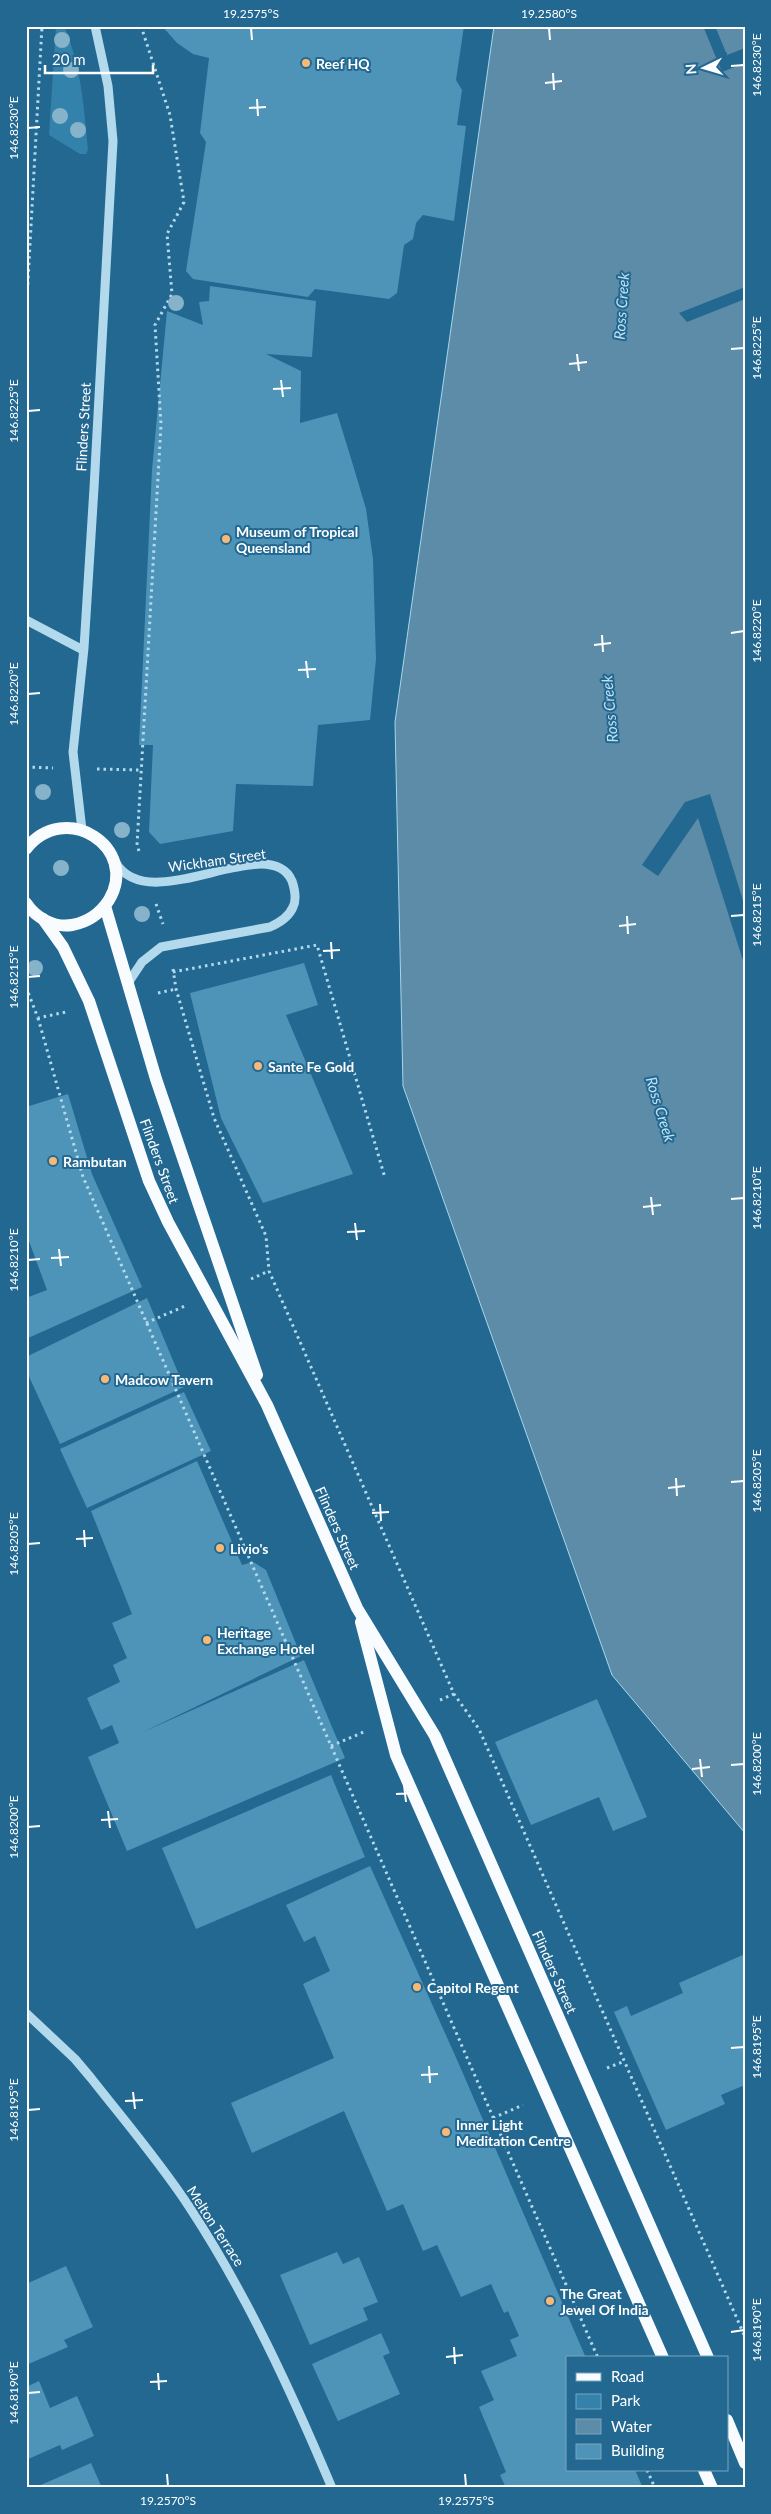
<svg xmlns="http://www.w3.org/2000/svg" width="771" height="2514" font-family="Lato,sans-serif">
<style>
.green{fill:#3282ac}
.water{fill:#5c8ca7;stroke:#a7d6ee}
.pier{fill:#226891}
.building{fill:#4e94b9}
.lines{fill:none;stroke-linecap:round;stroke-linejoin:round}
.path{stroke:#b3d9ed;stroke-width:3;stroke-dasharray:2.5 4;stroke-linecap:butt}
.minor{stroke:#b3d9ed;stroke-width:9}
.major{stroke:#f9fcff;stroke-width:12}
.tree{fill:#86b2ca}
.ticks{fill:none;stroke:#fff;stroke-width:2}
.poi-dot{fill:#f9b975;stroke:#226891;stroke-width:2}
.labels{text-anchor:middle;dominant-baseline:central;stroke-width:4;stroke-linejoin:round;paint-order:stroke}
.poi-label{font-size:14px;font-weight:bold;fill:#fff;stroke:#226891;text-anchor:start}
.street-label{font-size:14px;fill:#fff;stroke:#226891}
.water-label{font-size:15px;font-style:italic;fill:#c2e3f5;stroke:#226891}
.neatline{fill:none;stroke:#fff;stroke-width:2}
.ticks-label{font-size:12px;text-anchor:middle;fill:#fff}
</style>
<rect width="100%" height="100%" fill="#226891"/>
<path class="green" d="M56,26h8c17,39 20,81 24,124l-2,4h-6l-31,-19z"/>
<polygon class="water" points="494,26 745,26 745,1833 612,1675 403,1086 395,722"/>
<g class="pier">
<polygon points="703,26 715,26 727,55 745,48 745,63 722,72"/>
<polygon points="745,287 745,299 687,322 679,313"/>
<polygon points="710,794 745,907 745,967 698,818 658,876 642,865 685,802"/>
</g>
<g class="building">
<polygon points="162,26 464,26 456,80 462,90 457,125 466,126 454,221 423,215 416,223 413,239 404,245 397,293 389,299 315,289 308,297 193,279 186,271 206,142 200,133 209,58 193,54 177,43"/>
<polygon points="210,286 316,301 312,357 266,354 301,371 300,423 337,413 353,465 366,509 373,559 376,659 370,720 318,725 313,786 236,784 233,831 160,844 149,832 153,745 139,745 152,470 167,311 203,325 199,302 209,301"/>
<polygon points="304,963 318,1005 286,1015 353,1174 263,1203 221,1118 190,993"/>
<polygon points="68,1094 92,1174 142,1287 26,1339 26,1298 47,1290 26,1233 26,1107"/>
<polygon points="147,1298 184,1387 60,1444 26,1370 26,1357"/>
<polygon points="184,1392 211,1451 87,1508 60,1449"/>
<polygon points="197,1461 242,1565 253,1562 266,1570 301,1656 141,1733 304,1660 345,1758 127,1851 88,1757 119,1743 112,1725 101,1730 87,1698 120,1682 113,1665 127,1658 112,1623 132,1614 91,1511"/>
<polygon points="597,1699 647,1817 613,1831 599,1797 531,1825 495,1742"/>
<polygon points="331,1775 365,1857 196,1929 162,1848"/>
<polygon points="370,1866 458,2062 586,2358 567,2358 567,2470 635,2470 643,2488 506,2488 500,2475 506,2472 479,2407 494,2400 481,2371 517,2356 510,2340 519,2336 508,2311 504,2313 491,2284 461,2297 437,2245 423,2251 403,2204 387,2211 344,2111 252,2153 231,2103 334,2058 303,1984 330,1971 315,1936 304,1942 286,1905"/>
<polygon points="745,1954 745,2085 721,2095 725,2104 666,2130 614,2012 627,2006 631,2016 683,1993 679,1983"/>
<polygon points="337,2252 343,2264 359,2257 378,2302 363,2308 368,2320 310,2345 280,2275"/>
<polygon points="66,2266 93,2327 64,2340 68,2347 26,2365 26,2284"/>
<polygon points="381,2333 390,2353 383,2356 400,2394 338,2421 312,2364"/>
<polygon points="39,2381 50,2408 77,2396 94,2436 62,2450 60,2445 26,2460 26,2387"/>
<polygon points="91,2463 102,2488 34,2488"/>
</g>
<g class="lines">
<g class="path">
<polyline points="26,317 42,26"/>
<polyline points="26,767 53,768"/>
<polyline points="97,769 141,770"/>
<polyline points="139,851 137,845 161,425 155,325 172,294 167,234 184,202 170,115 141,26"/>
<polyline points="156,904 163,924"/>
<polyline points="173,969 176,989 214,1118 266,1236 269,1271 454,1694 479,1729 745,2337"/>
<polyline points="173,972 317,945 385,1178"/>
<polyline points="26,987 38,1018 66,1012"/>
<polyline points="158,993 176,989"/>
<polyline points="38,1018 83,1177 598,2358"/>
<polyline points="251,1279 269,1271"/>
<polyline points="146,1323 185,1306"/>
<polyline points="440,1700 454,1694"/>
<polyline points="331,1746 366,1731"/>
<polyline points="607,2068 625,2061"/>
<polyline points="493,2118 523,2105"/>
<polyline points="647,2470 655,2488"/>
</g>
<g class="minor">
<polyline points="26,620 83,650"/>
<polyline points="82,830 73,752 84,648 94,488 113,141 108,86 95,26"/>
<path d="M116,863c34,56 153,-34 176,18 3,9 5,18 1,26 -4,10 -14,16 -23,20l-109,20 -19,15 -14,21"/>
<path d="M26,2013l49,46 16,19c33,42 69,84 99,130 57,87 101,183 142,280"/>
</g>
<g class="major">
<path d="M26,849c39,-50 114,-1 83,51 -9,14 -21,22 -37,25 -18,3 -36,-7 -46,-22"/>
<polyline points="105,906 156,1079 257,1375"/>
<polyline points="43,919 63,947 89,1001 149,1181 168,1222 267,1405 357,1608 435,1736 708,2358"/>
<polyline points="361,1622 396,1755 663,2358"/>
<polyline points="727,2420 745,2463"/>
<polyline points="704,2470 712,2488"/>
</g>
</g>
<g class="tree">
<circle cx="62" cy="40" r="8"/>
<circle cx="71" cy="70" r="8"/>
<circle cx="60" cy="116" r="8"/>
<circle cx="78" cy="130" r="8"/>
<circle cx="176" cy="303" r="8"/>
<circle cx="43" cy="792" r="8"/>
<circle cx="122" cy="830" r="8"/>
<circle cx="61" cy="868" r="8"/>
<circle cx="142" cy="914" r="8"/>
<circle cx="35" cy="968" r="8"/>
</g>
<path class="ticks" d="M251,28l1,12M549,28l1,12M731,66l13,-1M553,73l1,17M545,83l17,-2M257,99l1,17M249,108l17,-1M28,128l12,-1M731,349l13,-1M577,354l2,17M569,364l18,-2M281,380l2,17M273,389l18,-1M28,411l12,-1M731,633l13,-2M602,635l1,17M594,645l17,-2M306,661l2,17M298,670l18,-1M28,694l12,-1M627,916l1,18M731,916l13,-1M619,926l17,-2M331,942l1,17M323,951l17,-1M28,977l12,-1M651,1197l2,18M731,1199l13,-1M643,1207l18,-2M355,1223l2,17M347,1232l18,-1M59,1249l2,17M51,1258l18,-1M28,1260l12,-1M676,1478l1,18M731,1482l13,-1M668,1488l17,-2M380,1504l1,17M372,1513l17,-1M84,1530l1,17M76,1539l17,-1M28,1544l12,-1M700,1759l2,18M731,1765l13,-1M692,1769l18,-2M404,1785l2,17M396,1794l18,-1M108,1811l2,17M101,1820l17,-1M28,1827l12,-1M731,2048l13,-1M429,2066l1,17M421,2075l17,-1M133,2092l2,17M125,2101l18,-1M28,2110l12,-1M731,2332l13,-2M454,2347l1,17M446,2357l17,-2M158,2373l1,17M150,2382l17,-1M28,2393l12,-1M167,2474l1,12M465,2474l1,12"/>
<g class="poi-dot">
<circle cx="306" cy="63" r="5"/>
<circle cx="226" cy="539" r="5"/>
<circle cx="258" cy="1066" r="5"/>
<circle cx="53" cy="1161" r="5"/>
<circle cx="105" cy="1379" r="5"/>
<circle cx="220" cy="1548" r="5"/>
<circle cx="207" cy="1640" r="5"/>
<circle cx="417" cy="1987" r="5"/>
<circle cx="446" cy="2132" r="5"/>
<circle cx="550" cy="2301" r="5"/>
</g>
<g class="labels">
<g class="poi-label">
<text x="316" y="63">Reef HQ</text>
<text x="236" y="531">Museum of Tropical<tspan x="236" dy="16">Queensland</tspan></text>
<text x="268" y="1066">Sante Fe Gold</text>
<text x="63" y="1161">Rambutan</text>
<text x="115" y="1379">Madcow Tavern</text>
<text x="230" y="1548">Livio's</text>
<text x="217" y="1632">Heritage<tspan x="217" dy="16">Exchange Hotel</tspan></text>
<text x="427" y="1987">Capitol Regent</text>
<text x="456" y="2124">Inner Light<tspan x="456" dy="16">Meditation Centre</tspan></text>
<text x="560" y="2293">The Great<tspan x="560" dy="16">Jewel Of India</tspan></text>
</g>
<g class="street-label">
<text transform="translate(83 427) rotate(-87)">Flinders Street</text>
<text transform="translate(217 860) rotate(-8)">Wickham Street</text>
<text transform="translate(160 1161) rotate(70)">Flinders Street</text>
<text transform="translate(338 1528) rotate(66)">Flinders Street</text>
<text transform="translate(555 1972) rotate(66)">Flinders Street</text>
<text transform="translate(216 2226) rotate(57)">Melton Terrace</text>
</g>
<g class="water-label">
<text transform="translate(621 306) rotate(-86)">Ross Creek</text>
<text transform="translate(609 709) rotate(-95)">Ross Creek</text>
<text transform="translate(661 1109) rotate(73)">Ross Creek</text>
</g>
</g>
<rect width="771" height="2514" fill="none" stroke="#226891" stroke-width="55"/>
<rect x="566" y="2356" width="162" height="115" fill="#226891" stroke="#7aa4bd"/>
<rect x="576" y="2373" width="25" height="8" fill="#f9fcff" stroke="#7aa4bd"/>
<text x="611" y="2382" font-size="15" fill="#ffffff">Road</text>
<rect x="576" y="2394" width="25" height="15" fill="#3282ac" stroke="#7aa4bd"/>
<text x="611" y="2406" font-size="15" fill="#ffffff">Park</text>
<rect x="576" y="2419" width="25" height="15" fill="#5c8ca7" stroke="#7aa4bd"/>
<text x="611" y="2432" font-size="15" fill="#ffffff">Water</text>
<rect x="576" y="2444" width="25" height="15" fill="#4e94b9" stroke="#7aa4bd"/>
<text x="611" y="2456" font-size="15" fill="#ffffff">Building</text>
<g transform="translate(704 68) rotate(265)" stroke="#226891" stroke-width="4" paint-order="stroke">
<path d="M0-4L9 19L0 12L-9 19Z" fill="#ffffff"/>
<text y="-8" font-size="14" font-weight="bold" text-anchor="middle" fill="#ffffff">N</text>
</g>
<path d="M45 65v8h108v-8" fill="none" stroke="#ffffff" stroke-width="2.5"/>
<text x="52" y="65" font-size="15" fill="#ffffff" stroke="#226891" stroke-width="4" paint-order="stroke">20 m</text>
<rect x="28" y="28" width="716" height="2458" class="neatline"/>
<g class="ticks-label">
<text x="251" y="18">19.2575°S</text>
<text x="549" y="18">19.2580°S</text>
<text transform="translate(757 65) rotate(-90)" y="4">146.8230°E</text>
<text transform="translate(14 128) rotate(-90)" y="4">146.8230°E</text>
<text transform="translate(757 348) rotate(-90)" y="4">146.8225°E</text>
<text transform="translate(14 411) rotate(-90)" y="4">146.8225°E</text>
<text transform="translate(757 631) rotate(-90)" y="4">146.8220°E</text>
<text transform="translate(14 694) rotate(-90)" y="4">146.8220°E</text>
<text transform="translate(757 915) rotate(-90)" y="4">146.8215°E</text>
<text transform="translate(14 977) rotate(-90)" y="4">146.8215°E</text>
<text transform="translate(757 1198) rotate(-90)" y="4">146.8210°E</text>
<text transform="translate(14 1260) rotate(-90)" y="4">146.8210°E</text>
<text transform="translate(757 1481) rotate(-90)" y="4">146.8205°E</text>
<text transform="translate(14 1544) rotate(-90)" y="4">146.8205°E</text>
<text transform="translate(757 1764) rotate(-90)" y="4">146.8200°E</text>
<text transform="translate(14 1827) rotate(-90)" y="4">146.8200°E</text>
<text transform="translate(757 2047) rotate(-90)" y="4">146.8195°E</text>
<text transform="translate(14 2110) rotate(-90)" y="4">146.8195°E</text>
<text transform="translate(757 2330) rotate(-90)" y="4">146.8190°E</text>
<text transform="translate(14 2393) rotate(-90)" y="4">146.8190°E</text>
<text x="168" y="2505">19.2570°S</text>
<text x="466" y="2505">19.2575°S</text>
</g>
</svg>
